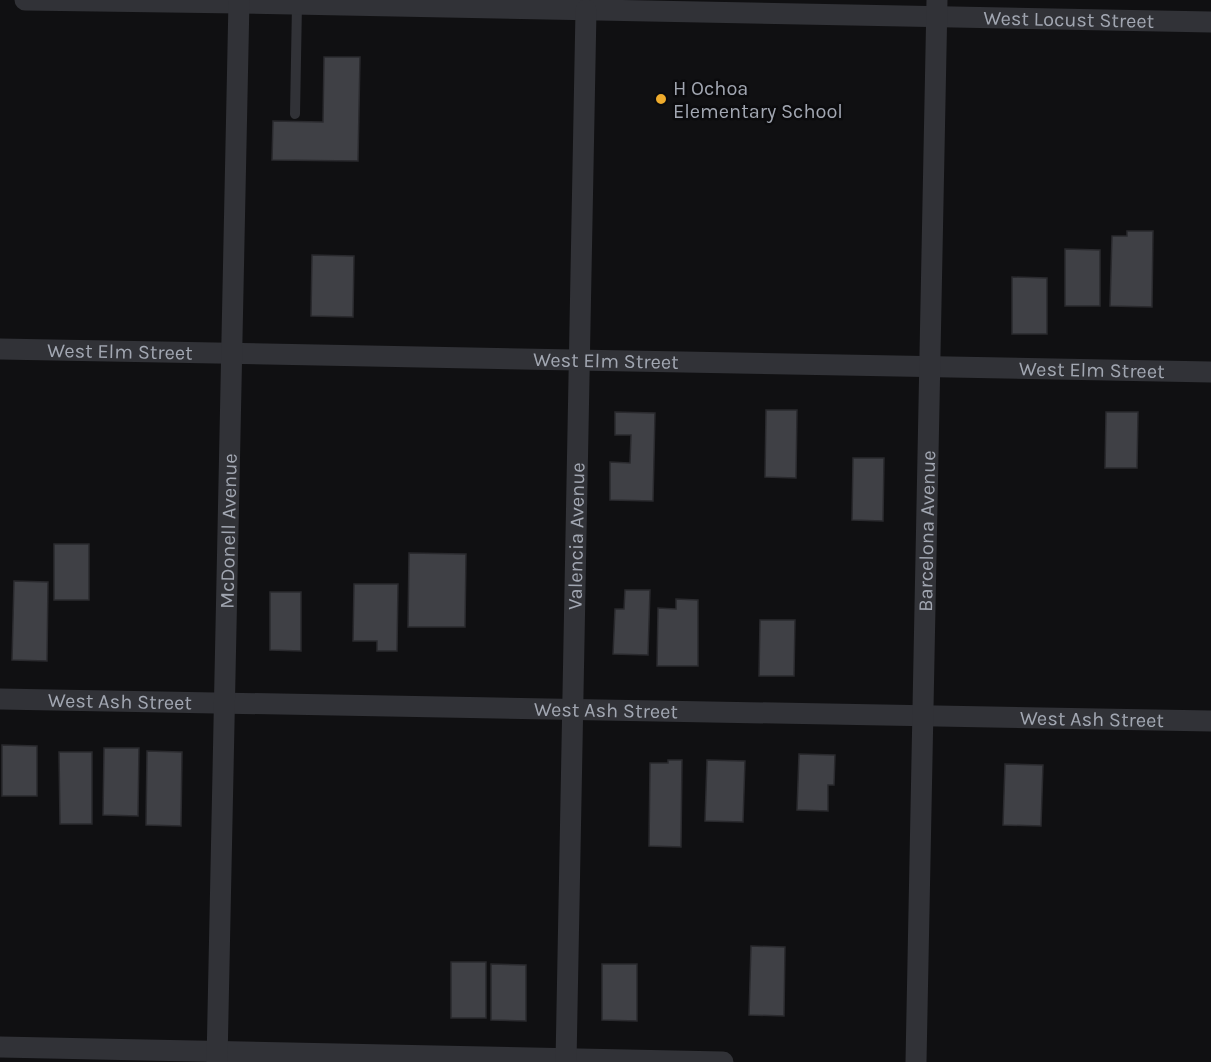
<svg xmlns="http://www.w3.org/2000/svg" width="1211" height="1062" font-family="Karla,sans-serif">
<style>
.building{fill:#3f4045;stroke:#2a2a2e;stroke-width:1.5}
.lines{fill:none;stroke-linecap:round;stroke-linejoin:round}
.service{stroke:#313237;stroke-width:10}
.minor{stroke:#313237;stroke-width:21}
.poi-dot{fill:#eeab2c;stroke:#0b0b0d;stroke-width:2}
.labels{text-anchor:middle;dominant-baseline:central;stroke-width:5;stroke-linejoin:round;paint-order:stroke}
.street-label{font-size:20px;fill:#a2a7b2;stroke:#0b0b0d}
.poi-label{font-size:20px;fill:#a2a7b2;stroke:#0b0b0d;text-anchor:start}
</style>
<rect width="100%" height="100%" fill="#101012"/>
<g class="building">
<polygon points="324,57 360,57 358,161 272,160 273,121 323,122"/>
<polygon points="1127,231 1153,231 1152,307 1110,306 1112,236 1127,236"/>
<polygon points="1065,249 1100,250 1100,306 1065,306"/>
<polygon points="312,255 354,256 353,317 311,316"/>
<polygon points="1012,277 1047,278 1047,334 1012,334"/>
<polygon points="766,410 797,410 796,478 765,477"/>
<polygon points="615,412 655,413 653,501 610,500 610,462 630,463 631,435 615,435"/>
<polygon points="1106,412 1138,412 1137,468 1105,468"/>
<polygon points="853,458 884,458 883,521 852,520"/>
<rect x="54" y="544" width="35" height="56"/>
<polygon points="409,553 466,554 465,627 408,627"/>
<polygon points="14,581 48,582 47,661 12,660"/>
<polygon points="354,584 398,584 397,651 377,651 377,641 353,641"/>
<polygon points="625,590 650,590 648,655 613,654 615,609 624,609"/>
<polygon points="270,592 301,592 301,651 270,650"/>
<polygon points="676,599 698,600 698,666 657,666 658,608 676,609"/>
<polygon points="760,620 795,620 794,676 759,676"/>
<polygon points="2,745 37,746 37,796 2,796"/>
<polygon points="104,748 139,748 138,816 103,815"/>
<polygon points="147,751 182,752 181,826 146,825"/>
<polygon points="59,752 92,752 92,824 60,824"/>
<polygon points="799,754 835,755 834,785 828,785 828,811 797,810"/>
<polygon points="668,760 682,760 681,847 649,846 650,763 668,763"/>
<polygon points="707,760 745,761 743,822 705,821"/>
<polygon points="1005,764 1043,765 1041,826 1003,825"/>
<polygon points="751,946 785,947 784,1016 749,1015"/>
<rect x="451" y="962" width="35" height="56"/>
<polygon points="491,964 526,965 526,1021 491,1020"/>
<polygon points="602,964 637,964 637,1021 602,1020"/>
</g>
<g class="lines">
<polyline class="service" points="295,114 297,4"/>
<g class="minor">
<path id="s1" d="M25,0l214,3 972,19"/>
<path id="s2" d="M0,349l1211,23"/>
<path id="s3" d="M0,699l1211,22"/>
<polyline points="0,1047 723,1062"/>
<path id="s4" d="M217,1062l22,-1062"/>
<path id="s5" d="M566,1062l20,-1052"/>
<path id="s6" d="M916,1062l21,-1062"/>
</g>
</g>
<circle class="poi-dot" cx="661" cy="99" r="6"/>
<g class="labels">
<g class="street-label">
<text stroke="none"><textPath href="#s1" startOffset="1044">West Locust Street</textPath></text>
<text stroke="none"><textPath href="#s2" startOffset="120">West Elm Street</textPath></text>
<text stroke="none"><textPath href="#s2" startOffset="606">West Elm Street</textPath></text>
<text stroke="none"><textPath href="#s2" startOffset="1092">West Elm Street</textPath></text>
<text stroke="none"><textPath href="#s4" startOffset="531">McDonell Avenue</textPath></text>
<text stroke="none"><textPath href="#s6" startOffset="531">Barcelona Avenue</textPath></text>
<text stroke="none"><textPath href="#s5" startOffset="526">Valencia Avenue</textPath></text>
<text stroke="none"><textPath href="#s3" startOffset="120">West Ash Street</textPath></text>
<text stroke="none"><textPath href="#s3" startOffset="606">West Ash Street</textPath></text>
<text stroke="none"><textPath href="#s3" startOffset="1092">West Ash Street</textPath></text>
</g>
<g class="poi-label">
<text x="673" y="88">H Ochoa<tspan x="673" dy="23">Elementary School</tspan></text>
</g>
</g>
</svg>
